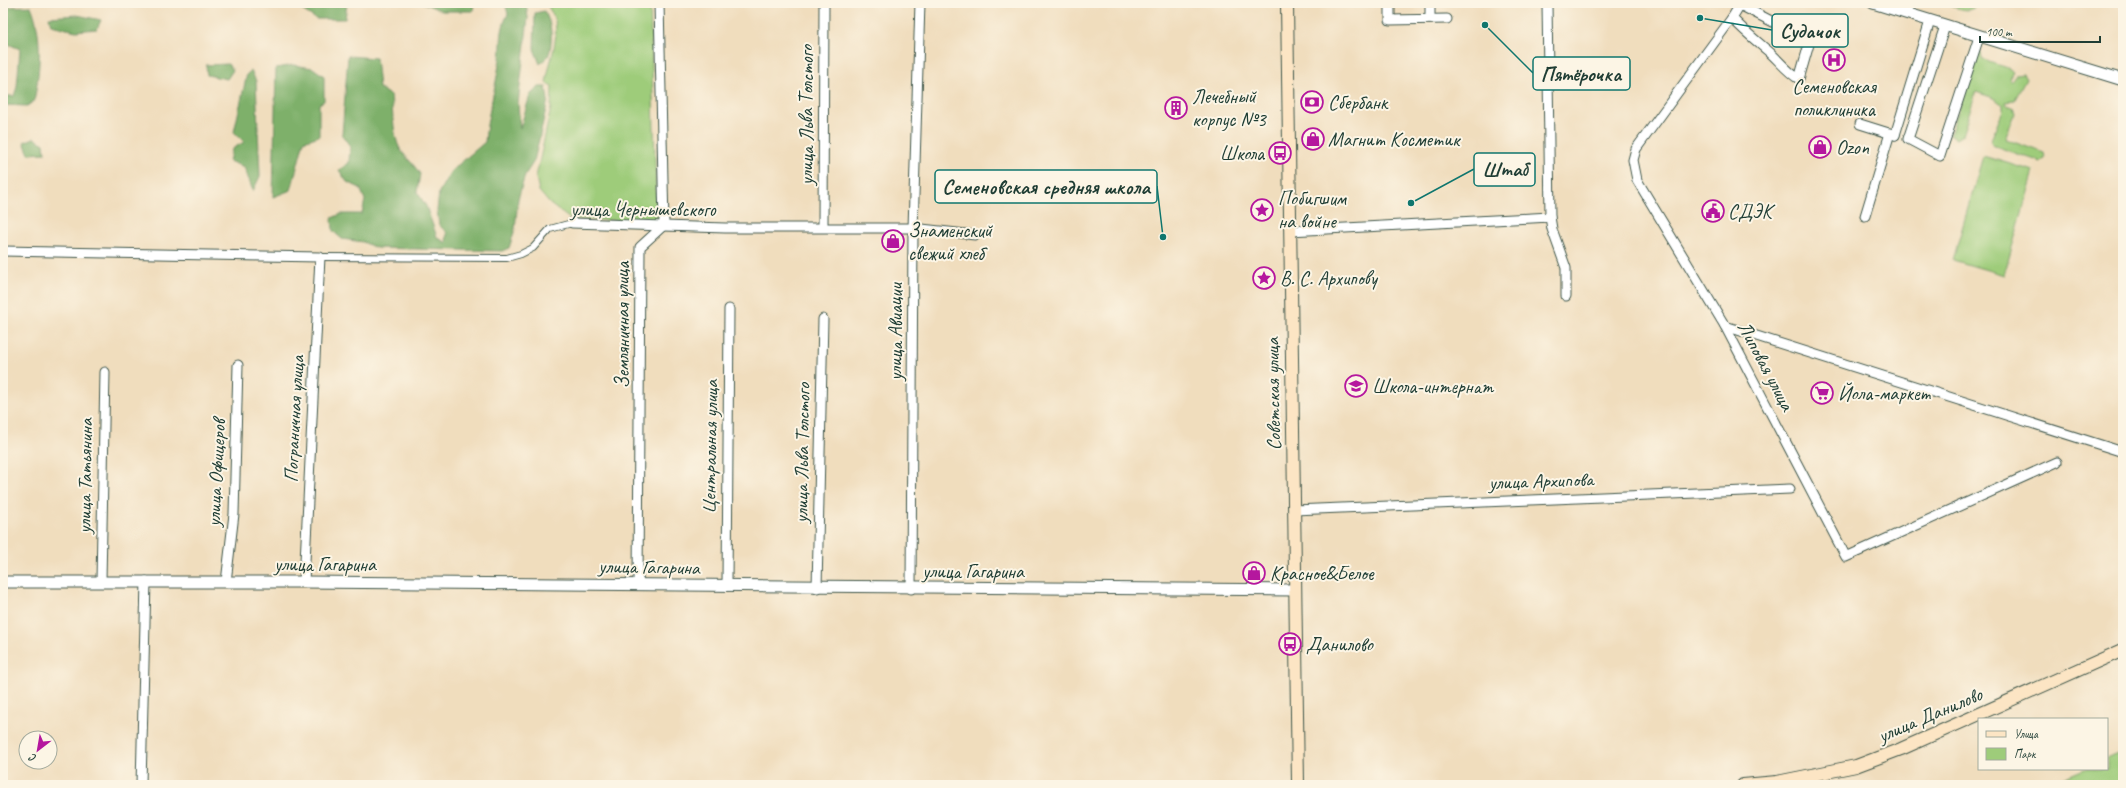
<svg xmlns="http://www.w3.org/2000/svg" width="2126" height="788" font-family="Caveat,sans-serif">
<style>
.green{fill:#9ecc7a;stroke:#5e8457}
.forest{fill:#7eb06a;stroke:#4e764f}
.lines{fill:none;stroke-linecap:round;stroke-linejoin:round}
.pedestrian-casing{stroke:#3e5549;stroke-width:8}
.minor-casing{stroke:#3e5549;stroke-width:11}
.tertiary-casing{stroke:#3e5549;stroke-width:13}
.secondary-casing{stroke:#3e5549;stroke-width:14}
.pedestrian{stroke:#fff;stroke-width:6}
.minor{stroke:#fff;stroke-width:9}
.tertiary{stroke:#fff;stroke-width:11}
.secondary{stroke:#fce5c4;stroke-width:12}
.labels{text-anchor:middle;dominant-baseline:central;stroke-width:4;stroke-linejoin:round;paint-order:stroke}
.poi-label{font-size:20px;fill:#1f3d34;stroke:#fcf5e5;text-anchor:start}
.street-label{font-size:20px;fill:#1f3d34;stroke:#fcf5e5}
.leader{fill:none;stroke:#0f766e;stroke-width:1.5}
.callout-dot{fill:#0f766e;stroke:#fcf5e5;stroke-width:1.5}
.callout{fill:#fcf5e5;stroke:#0f766e;stroke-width:1.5}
.callout-label{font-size:21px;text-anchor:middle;font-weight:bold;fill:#1f3d34}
</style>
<rect width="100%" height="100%" fill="#fcf5e5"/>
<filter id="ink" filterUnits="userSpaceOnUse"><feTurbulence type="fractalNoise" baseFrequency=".025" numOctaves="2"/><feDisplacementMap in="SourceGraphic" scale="8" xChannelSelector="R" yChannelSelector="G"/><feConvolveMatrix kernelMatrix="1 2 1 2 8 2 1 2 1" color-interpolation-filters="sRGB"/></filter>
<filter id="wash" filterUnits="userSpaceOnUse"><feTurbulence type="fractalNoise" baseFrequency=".012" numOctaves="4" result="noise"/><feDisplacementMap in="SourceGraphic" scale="16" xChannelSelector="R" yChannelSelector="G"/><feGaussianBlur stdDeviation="0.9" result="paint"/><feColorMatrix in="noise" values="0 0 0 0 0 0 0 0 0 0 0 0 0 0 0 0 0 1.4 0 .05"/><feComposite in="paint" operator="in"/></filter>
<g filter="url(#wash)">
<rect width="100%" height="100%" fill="#f0ddbd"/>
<g class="green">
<path d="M547,3h103l7,219 -87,-3 -20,-15 -11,-13 -3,-14 15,-69 1,-22 -6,-3c3,-21 13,-42 9,-63 -1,-6 -7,-11 -8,-17z"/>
<path d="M1943,3h36c-10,13 -23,4 -36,0z"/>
<path d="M1981,52l1,6c11,8 21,6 31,13l-4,7 2,3 4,-6 8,-1 3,5 -12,22 -8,1 1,4 6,2 2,5 -10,26 39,14 1,5 -4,4 -49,-17 -1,-5 12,-30v-5l-9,-7 -18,-6 -14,43 -6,4 -6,-4 28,-82z"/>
<polygon points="1983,156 2034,171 2004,275 1953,260"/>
<polygon points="2123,752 2123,785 2062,785 2061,779 2084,769 2107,769 2107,759"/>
</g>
<g class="forest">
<polygon points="304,3 347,3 345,19 316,19 302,10"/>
<polygon points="423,3 474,3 473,11 442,11"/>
<path d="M505,3h21l2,15 -10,86 2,25 10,-34 9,-8h7l2,13 -10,44 -4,17 -9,14 -7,24 -3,30 -6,19 -7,3 -126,-3 -13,-6 -21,-3 -9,-8 -1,-13 9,-4h21l3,-14 -5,-12 -13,-6 -8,-12 10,-7 1,-17 -8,-11 6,-79 28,2 3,30 12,8c2,16 2,40 9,53 5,8 14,15 20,25l-3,18 9,14 11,31 9,6 1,-10 -8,-8 -2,-14 2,-19 12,-21 34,-29c2,-27 10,-51 14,-77 4,-19 -1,-33 9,-51z"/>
<path d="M31,6c12,29 9,66 3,95l-7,5 -24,-1v-9h11l3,-9 3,-38 -12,-5 -5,-6v-31z"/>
<path d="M544,11c8,11 9,30 5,43 -2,4 -6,7 -9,10l-6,-15 1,-36z"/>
<polygon points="77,15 101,20 97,29 76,31 51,25 49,17"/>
<polygon points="228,64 233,70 227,79 207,75 206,65"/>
<polygon points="293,65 313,68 324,76 324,101 319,104 319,136 304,141 291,190 273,197 276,68"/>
<polygon points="251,71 256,81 260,176 253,191 244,167 229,161 232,149 244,142 234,132 247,74"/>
<polygon points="34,138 44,144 45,153 29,154 24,142"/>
</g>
</g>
<g filter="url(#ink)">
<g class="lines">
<g class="pedestrian-casing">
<polyline id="pedestrian" points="320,257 507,258 521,254 533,248 550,229 572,223"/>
</g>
<g class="minor-casing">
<g id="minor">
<polyline points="1390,3 1390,20 1447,19"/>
<polyline points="1547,3 1550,217 1552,229 1566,268 1566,296"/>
<polyline points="1741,3 1732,18 1636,149 1633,160 1637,180 1725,326 1846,557 2057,462"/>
<path d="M1732,18c11,12 22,21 35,32 11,9 19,21 32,29l13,-45 -37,-11 -35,-18"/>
<polyline points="1430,19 1430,3"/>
<polyline points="1945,26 1908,139 1940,156 1979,37"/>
<polyline points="1860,124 1895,135"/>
<polyline points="1895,135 1930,21"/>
<polyline points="1865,216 1890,133"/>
<polyline points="572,223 725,228 913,228 975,235"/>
<polyline points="823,227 824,3"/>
<polyline points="1290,231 1550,217"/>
<polyline points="3,251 320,257 304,582"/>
<polyline points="1725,326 2123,452"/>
<polyline points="1294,510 1790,489"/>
<polyline points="101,581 105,372"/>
<polyline points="226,582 234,514 238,365"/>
<polyline points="638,585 640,247 664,225 659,3"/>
<polyline points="727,586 729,309"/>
<polyline points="817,588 823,319"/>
<polyline points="911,589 913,228 920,3"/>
<polyline points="141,785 146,581"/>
</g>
</g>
<g class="tertiary-casing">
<g id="tertiary">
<polyline points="1873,3 2123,80"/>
<polyline points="3,582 304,582 1295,590"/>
</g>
</g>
<g class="secondary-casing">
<g id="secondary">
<polyline points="1287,3 1298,785"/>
<polyline points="1743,785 1777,782 1856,766 1901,749 2123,650"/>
</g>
</g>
<use href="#pedestrian" class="pedestrian"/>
<use href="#minor" class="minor"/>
<use href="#tertiary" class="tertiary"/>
<use href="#secondary" class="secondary"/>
</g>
</g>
<defs>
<g id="hospital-ring" transform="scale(1.15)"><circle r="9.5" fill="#fcf5e5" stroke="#b5179e" stroke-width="1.5"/><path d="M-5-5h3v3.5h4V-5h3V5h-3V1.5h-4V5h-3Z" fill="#b5179e"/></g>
<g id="bank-ring" transform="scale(1.15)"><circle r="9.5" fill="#fcf5e5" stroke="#b5179e" stroke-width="1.5"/><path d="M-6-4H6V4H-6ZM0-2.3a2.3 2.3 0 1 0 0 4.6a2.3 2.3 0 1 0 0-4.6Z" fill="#b5179e"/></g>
<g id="building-ring" transform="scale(1.15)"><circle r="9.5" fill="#fcf5e5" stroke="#b5179e" stroke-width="1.5"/><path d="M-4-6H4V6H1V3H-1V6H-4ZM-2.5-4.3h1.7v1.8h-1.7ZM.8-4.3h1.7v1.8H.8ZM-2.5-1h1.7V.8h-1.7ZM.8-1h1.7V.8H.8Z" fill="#b5179e"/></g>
<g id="shop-ring" transform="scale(1.15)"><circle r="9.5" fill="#fcf5e5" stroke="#b5179e" stroke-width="1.5"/><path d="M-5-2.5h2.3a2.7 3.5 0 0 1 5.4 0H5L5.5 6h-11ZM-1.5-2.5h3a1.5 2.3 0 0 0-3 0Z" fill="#b5179e"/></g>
<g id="bus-ring" transform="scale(1.15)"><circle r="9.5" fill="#fcf5e5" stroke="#b5179e" stroke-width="1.5"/><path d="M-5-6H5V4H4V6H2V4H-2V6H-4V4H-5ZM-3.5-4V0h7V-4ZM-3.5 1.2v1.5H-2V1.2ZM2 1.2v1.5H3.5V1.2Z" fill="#b5179e"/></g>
<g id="sight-ring" transform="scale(1.15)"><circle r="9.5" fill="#fcf5e5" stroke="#b5179e" stroke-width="1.5"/><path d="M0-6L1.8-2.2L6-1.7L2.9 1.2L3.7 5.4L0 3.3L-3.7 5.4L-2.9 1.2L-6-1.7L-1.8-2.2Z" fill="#b5179e"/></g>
<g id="civic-ring" transform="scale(1.15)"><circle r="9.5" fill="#fcf5e5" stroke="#b5179e" stroke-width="1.5"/><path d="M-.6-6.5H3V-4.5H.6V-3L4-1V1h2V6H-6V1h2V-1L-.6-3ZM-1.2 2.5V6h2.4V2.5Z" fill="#b5179e"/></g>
<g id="school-ring" transform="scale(1.15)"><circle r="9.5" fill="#fcf5e5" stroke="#b5179e" stroke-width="1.5"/><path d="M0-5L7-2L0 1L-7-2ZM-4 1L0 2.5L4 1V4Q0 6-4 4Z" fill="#b5179e"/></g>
<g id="supermarket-ring" transform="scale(1.15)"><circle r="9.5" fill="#fcf5e5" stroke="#b5179e" stroke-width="1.5"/><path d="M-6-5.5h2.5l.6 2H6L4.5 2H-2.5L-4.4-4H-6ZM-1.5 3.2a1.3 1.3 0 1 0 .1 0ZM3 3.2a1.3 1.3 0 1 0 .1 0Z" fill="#b5179e"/></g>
</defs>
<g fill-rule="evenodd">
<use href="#hospital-ring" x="1834" y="60"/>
<use href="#bank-ring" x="1312" y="102"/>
<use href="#building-ring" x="1176" y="108"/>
<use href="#shop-ring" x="1313" y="139"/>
<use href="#shop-ring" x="1820" y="147"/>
<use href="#bus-ring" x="1280" y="153"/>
<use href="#sight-ring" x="1262" y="210"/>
<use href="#civic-ring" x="1713" y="211"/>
<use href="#shop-ring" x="893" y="241"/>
<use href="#sight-ring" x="1264" y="278"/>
<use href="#school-ring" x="1356" y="386"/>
<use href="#supermarket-ring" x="1822" y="393"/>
<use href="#shop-ring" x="1254" y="573"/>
<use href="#bus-ring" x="1290" y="644"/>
</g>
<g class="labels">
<g class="poi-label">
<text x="1834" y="86" text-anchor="middle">Семеновская<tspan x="1834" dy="23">поликлиника</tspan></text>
<text x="1192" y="96">Лечебный<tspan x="1192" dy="23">корпус №3</tspan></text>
<text x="1328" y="102">Сбербанк</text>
<text x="1328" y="139">Магнит Косметик</text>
<text x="1836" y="147">Ozon</text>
<text x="1264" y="153" text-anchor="end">Школа</text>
<text x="1278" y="198">Побигшим<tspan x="1278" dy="23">на войне</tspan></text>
<text x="1728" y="211">СДЭК</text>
<text x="908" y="230">Знаменский<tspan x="908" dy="23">свежий хлеб</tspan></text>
<text x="1280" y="278">В. С. Архипову</text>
<text x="1372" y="386">Школа-интернат</text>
<text x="1838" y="393">Йола-маркет</text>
<text x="1270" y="573">Красное&amp;Белое</text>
<text x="1306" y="644">Данилово</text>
</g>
<g class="street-label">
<text transform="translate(806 115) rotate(-90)">улица Льва Толстого</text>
<text x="643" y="209">улица Чернышевского</text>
<text transform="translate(622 325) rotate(-90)">Земляничная улица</text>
<text transform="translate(895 332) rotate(-90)">улица Авиации</text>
<text transform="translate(1766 366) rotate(62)">Липовая улица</text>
<text transform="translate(1273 394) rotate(-91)">Советская улица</text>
<text transform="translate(294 419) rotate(-87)">Пограничная улица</text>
<text transform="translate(710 447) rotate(-89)">Центральная улица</text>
<text transform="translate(802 453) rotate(-89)">улица Льва Толстого</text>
<text transform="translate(216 473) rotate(-87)">улица Офицеров</text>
<text transform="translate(85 476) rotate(-89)">улица Татьянина</text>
<text transform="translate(1541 481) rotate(-2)">улица Архипова</text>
<text x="325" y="564">улица Гагарина</text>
<text transform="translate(649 567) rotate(1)">улица Гагарина</text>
<text x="973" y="571">улица Гагарина</text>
<text transform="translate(1930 715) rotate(-23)">улица Данилово</text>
</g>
</g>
<path class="leader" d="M1700 18L1772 30M1485 25L1533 73M1411 203L1474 169M1163 237L1157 186"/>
<g class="callout-dot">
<circle cx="1700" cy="18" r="4"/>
<circle cx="1485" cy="25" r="4"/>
<circle cx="1411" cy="203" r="4"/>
<circle cx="1163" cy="237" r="4"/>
</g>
<g class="callout">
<rect x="1772" y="14" width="76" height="33" rx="4"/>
<rect x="1533" y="57" width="97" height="33" rx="4"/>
<rect x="1474" y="153" width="61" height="33" rx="4"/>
<rect x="935" y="170" width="222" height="33" rx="4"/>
</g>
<g class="callout-label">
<text x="1810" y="38">Судачок</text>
<text x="1581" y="81">Пятёрочка</text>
<text x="1505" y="176">Штаб</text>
<text x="1046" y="194">Семеновская средняя школа</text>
</g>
<rect width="2126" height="788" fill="none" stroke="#fcf5e5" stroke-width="16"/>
<rect x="1978" y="718" width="130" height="52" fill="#fcf5e5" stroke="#a4ab9e"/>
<rect x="1986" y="731" width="20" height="6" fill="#fce5c4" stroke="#a4ab9e"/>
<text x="2014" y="738" font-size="12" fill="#1f3d34">Улица</text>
<rect x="1986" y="748" width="20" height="12" fill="#9ecc7a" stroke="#a4ab9e"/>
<text x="2014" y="758" font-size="12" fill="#1f3d34">Парк</text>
<g transform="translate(38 750) rotate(211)"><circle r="19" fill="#fcf5e5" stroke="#a4ab9e"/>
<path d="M0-3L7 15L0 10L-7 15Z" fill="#b5179e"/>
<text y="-6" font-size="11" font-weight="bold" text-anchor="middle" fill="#1f3d34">С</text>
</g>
<path d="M1980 36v6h120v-6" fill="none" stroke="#1f3d34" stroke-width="2"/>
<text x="1986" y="36" font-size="12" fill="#1f3d34" stroke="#fcf5e5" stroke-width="3" paint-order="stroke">100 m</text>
</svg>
